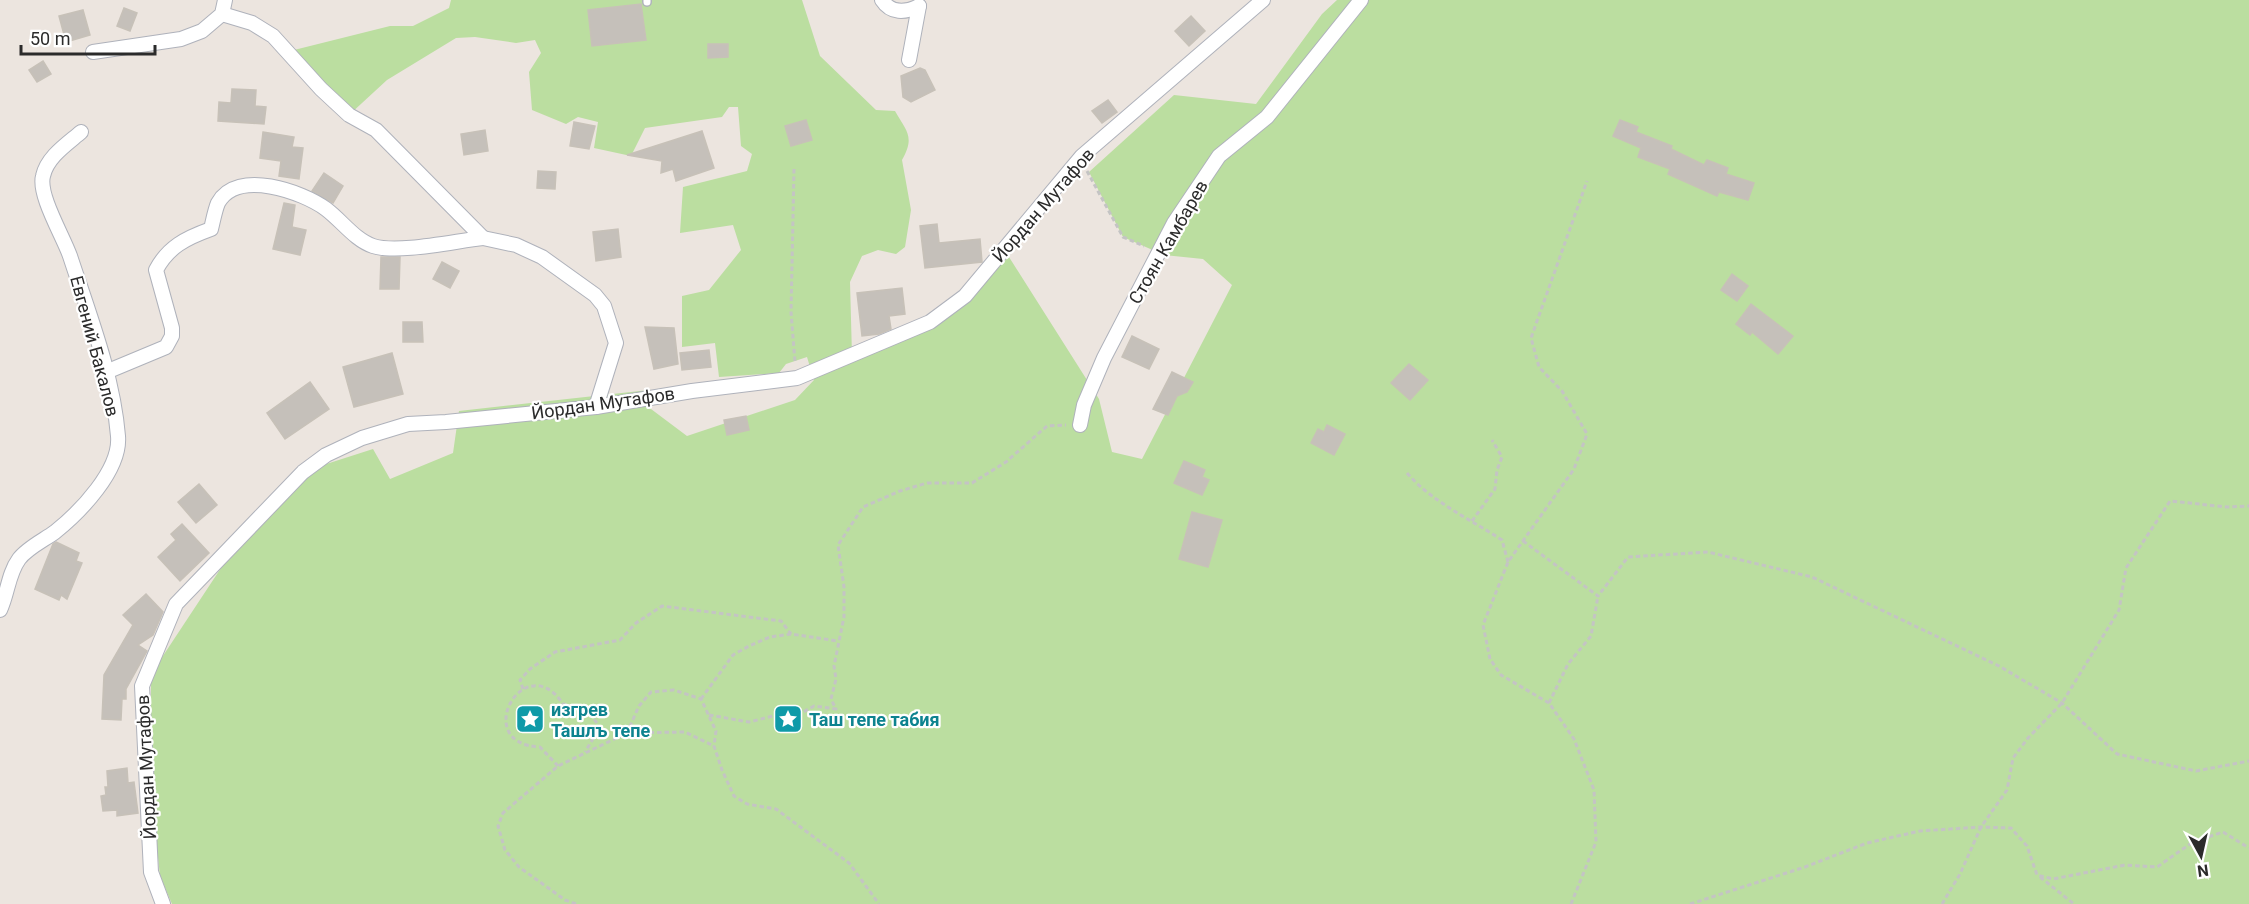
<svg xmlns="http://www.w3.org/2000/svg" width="2249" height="904" font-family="Roboto,sans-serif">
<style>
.green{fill:#bbdea0}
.building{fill:#c5c0ba;stroke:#c7c1b8;stroke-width:1.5}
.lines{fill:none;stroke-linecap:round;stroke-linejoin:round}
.service-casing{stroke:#afb2bb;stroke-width:10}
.minor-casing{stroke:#afb2bb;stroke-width:16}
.path{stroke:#c4c4c4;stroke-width:3;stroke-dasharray:4.5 3;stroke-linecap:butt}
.service{stroke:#fff;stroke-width:7}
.minor{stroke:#fff;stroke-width:14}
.labels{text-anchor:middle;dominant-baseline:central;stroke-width:4.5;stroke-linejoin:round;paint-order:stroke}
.street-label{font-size:18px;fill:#2b2b2b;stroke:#fff}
.culture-label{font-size:18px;font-weight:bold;fill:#0d838f;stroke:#fff;text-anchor:start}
</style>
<rect width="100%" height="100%" fill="#ece5df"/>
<path class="green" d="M451,0h351l18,56 56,54 19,1c12,21 20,26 7,49l9,50 -6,37 -9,7 -18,-4 -16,6 -12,26 2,74 79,-27 78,-72 90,142 13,53 30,7 90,-174 -29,-26 -39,-4 -41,-18 -34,-65 85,-77 82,9 66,-90 15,-14h912v904h-2077l-12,-28 -9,-85v-117l70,-106 96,-101 56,-18 17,30 63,-26 6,-42 190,-21 -2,16 40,30 108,-36 19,-20 -7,-23 -21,7 -7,9 -60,4 -4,-34 -33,4v-51l27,-6 32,-40 -8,-25 -53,8 3,-46 64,-16 5,-17 -11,-8 -3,-39h-9l-7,10 -77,11 -14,28 -37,-8 4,-26 -20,-5 -12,7 -34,-14 -3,-38 12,-19 -6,-13 -19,3 -41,-6 -19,1 -69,42 -38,35 -63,-63 104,-26h23l36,-18z"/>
<g class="building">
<polygon points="641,4 646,40 592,46 588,10"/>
<polygon points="124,8 137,13 130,31 117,26"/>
<polygon points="83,10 90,35 66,42 59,16"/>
<polygon points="1191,16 1205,31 1189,46 1175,31"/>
<polygon points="708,44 728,44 728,57 708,58"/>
<polygon points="43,61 51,74 37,82 29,70"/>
<polygon points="920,68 925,70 935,90 911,102 903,97 901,76"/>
<polygon points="232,89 256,90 255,106 266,107 264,124 218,121 219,102 231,103"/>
<polygon points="1108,100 1117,112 1102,123 1092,111"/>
<polygon points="806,120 812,140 791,146 785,126"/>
<polygon points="1620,120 1638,127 1636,132 1672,146 1671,149 1704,165 1707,160 1728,168 1726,174 1754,183 1748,200 1719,192 1717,196 1668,174 1670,169 1638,157 1641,148 1613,136"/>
<polygon points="574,122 595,126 589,149 570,146"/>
<polygon points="485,130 488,151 464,155 461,134"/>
<polygon points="702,131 714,168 676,181 673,169 661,173 662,161 627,155"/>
<polygon points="263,132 294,137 292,147 303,148 299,179 279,176 281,161 260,158"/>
<polygon points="538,171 556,172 555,189 537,188"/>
<polygon points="324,173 343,186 333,203 312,191"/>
<polygon points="284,203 295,205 292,227 306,230 300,255 273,249"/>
<polygon points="937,224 939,243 980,239 982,262 925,268 920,226"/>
<polygon points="618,229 621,257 596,261 593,232"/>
<polygon points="381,257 400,257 399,289 380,289"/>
<polygon points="442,262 459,271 450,288 433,279"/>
<polygon points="1732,274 1748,286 1737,301 1721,290"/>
<polygon points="902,288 905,314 889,316 891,329 879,334 862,336 857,293"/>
<polygon points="1751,304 1793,336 1778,354 1752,332 1750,335 1736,324"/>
<polygon points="403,322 422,322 423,342 403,342"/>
<polygon points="645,327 674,328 678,364 654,369"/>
<polygon points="1132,336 1159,349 1149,369 1122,357"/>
<polygon points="709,350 711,367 682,370 680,353"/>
<polygon points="392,353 403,394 354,407 343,367"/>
<polygon points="1409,364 1428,380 1410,400 1391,383"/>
<polygon points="1172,372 1193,382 1187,392 1177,396 1168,415 1153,409"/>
<polygon points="310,382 329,409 285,439 267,413"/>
<polygon points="746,416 749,430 727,435 724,420"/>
<polygon points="1327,425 1345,434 1334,455 1311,443 1318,429 1324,432"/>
<polygon points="1184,461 1205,470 1202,477 1209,480 1202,495 1174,483"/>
<polygon points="199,484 217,505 196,523 178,502"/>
<polygon points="1192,512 1222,520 1208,567 1179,559"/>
<polygon points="182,524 209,553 180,581 158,557 176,540 171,534"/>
<polygon points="56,542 79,553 76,561 82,563 67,599 61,595 59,600 35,589 53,544"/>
<polygon points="146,594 163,612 153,635 138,645 147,651 126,689 126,699 122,699 121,720 102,719 104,675 133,625 123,615"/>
<polygon points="127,768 128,783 134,782 138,813 117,816 117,810 103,811 101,796 106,795 105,787 108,787 107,771"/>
</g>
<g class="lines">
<g class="service-casing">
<polyline id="service" points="647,2 647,0"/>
</g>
<g class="minor-casing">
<g id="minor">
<path d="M882,0c9,14 23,13 37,6"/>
<polyline points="93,52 181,39 202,31 222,14 225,0"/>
<polyline points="909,60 919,6"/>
<polyline points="483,238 516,245 542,257 595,295 604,306 616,343 596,407"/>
<path d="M106,372l60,-25 6,-11v-8l-16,-58c12,-23 30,-32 55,-41 2,-8 4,-19 7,-26 19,-35 85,-11 108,6 16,12 29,31 47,37 25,8 82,-5 110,-8l-107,-108 -27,-15 -28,-26 -48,-53 -21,-13 -30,-9"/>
<polyline points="1080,425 1084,405 1104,358 1174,223 1219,156 1267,117 1361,0"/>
<path d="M0,610c8,-17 8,-36 19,-51 8,-11 25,-19 36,-27 25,-20 66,-62 63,-96 -5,-61 -29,-122 -48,-180 -7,-20 -32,-61 -27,-80 4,-19 24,-32 38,-44"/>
<polyline points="163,904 151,872 142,686 176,604 303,472 326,455 362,438 408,424 446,422 596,407 692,391 797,378 930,322 965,296 1082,156 1263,0"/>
</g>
</g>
<g class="path">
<polyline points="794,169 791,312 795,362"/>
<polyline points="1087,171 1123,237 1144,246"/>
<path d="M1407,473c25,29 63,46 95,67l6,22"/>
<polyline points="1472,521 1495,489 1497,470 1502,457 1492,440"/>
<polyline points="1523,541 1598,596 1628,557 1708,552 1812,577 1999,666 2062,703 2117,754 2196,771 2249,761"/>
<polyline points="523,689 520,680 530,669 555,652 620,640 636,623 662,606 781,621 791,634"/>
<polyline points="701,699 733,655 749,646 770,637 791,634 838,641"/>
<polyline points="1549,703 1568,664 1591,636 1598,596"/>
<polyline points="709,715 749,722 781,714 798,715 814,706 836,709 831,699 836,679 834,666 844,617 844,587 838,545 863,507 900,491 927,483 972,483 1006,462 1047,426 1066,425"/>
<polyline points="627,733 685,732 714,746"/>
<path d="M558,766l-18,-19c-71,-3 -15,-101 23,-43l25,7 12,16 -15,25"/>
<polyline points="2040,877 2074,904"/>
<polyline points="576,904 565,900 519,867 505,850 498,826 503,813 558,766 627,733 639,706 651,692 674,690 701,699 716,731 714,746 722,770 734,796 747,804 776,809 849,863 879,904"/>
<polyline points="1571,904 1596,842 1594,790 1574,739 1549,703 1501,675 1490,659 1483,625 1508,562 1574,469 1587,434 1562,391 1539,367 1531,338 1587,181"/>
<polyline points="1690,904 1805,867 1867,843 1920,831 1981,827 2011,828 2027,846 2037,875 2053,879 2125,865 2157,867 2193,842 2223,832 2249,848"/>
<polyline points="1942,904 1960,874 1981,827 2007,790 2013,758 2028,738 2062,703 2119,610 2126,568 2170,501 2227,507 2249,506"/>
</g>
<use href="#service" class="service"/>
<use href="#minor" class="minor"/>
</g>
<defs>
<g id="sight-square" transform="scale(1.5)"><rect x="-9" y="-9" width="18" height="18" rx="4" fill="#0f9aa8" stroke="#fff"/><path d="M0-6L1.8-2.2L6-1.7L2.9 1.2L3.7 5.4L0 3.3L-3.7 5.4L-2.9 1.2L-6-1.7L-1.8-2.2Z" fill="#fff"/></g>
</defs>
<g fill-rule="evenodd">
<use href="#sight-square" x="530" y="719"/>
<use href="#sight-square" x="788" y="719"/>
</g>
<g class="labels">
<g class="street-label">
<text transform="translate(1043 205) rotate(-49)">Йордан Мутафов</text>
<text transform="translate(1168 242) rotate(-60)">Стоян Камбарев</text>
<text transform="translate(95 346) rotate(75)">Евгений Бакалов</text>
<text transform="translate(603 403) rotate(-8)">Йордан Мутафов</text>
<text transform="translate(146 767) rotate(-93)">Йордан Мутафов</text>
</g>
<g class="culture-label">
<text x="551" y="709">изгрев<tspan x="551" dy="21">Ташлъ тепе</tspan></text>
<text x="809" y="719">Таш тепе табия</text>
</g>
</g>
<g transform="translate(2201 856) rotate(172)" stroke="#ffffff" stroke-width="4.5" paint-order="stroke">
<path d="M0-4.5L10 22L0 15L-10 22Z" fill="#2b2b2b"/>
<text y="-9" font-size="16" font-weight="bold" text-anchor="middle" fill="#2b2b2b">N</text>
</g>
<path d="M21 45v9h134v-9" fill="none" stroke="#2b2b2b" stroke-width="3"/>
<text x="30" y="45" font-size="18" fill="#2b2b2b" stroke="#ffffff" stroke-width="4.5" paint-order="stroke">50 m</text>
</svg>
